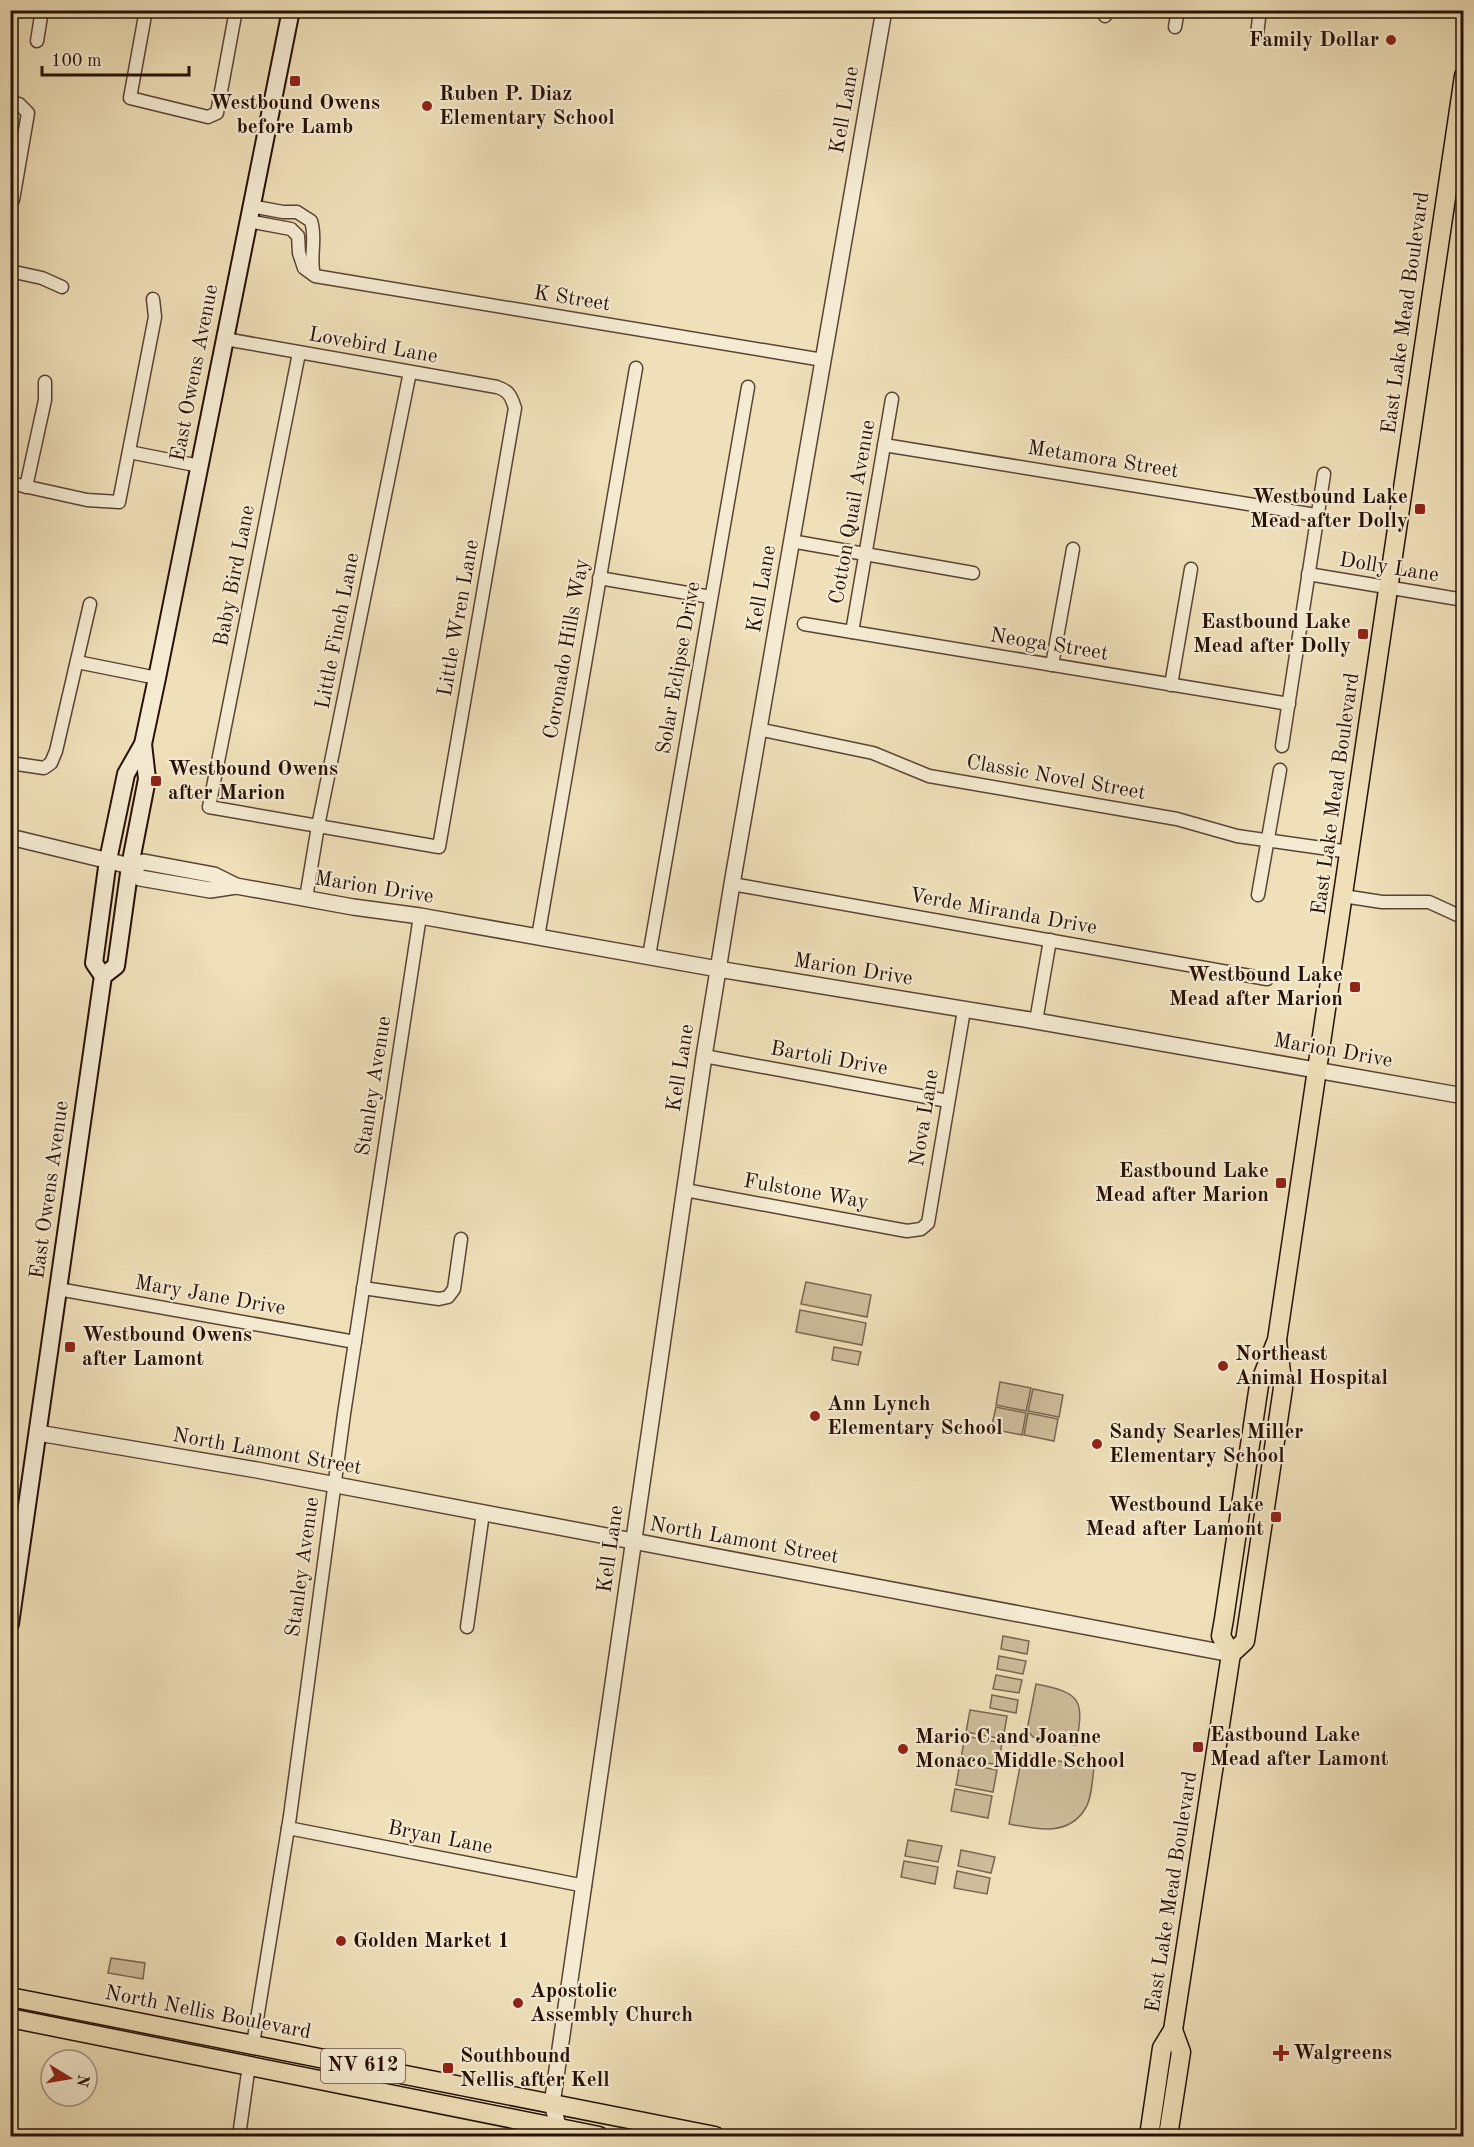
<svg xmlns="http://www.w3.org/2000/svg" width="1474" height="2147" font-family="'Old Standard TT',serif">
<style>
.garden{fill:#cdbd9b;stroke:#7a6651;stroke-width:1.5}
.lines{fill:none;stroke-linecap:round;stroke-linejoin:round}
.minor-casing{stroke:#594434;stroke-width:15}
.tertiary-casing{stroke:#594434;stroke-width:18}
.secondary-casing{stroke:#271007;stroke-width:20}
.primary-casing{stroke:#271007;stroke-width:21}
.minor{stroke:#f5ebd2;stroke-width:12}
.tertiary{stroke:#f5ebd2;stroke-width:15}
.secondary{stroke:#f5ebd2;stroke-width:16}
.primary{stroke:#efe0b9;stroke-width:18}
.poi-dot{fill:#8f2418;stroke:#f5ebd2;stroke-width:2}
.labels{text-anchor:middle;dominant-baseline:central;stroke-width:4.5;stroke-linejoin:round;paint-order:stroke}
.shield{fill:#f5ebd2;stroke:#655244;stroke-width:1.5}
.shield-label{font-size:20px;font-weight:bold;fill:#271007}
.poi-label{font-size:21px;font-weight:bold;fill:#271007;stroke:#f5ebd2;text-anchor:start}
.street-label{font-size:21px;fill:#271007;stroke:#f5ebd2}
</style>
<rect width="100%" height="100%" fill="#efe0b9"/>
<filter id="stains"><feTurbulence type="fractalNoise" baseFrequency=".00333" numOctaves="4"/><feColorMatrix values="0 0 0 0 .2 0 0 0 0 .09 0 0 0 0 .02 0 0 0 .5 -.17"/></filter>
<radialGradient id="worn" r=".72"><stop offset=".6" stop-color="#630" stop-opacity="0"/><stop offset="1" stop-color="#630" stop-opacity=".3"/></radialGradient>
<g class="garden">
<polygon points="806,1282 871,1295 867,1317 801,1304"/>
<polygon points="800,1310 866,1323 862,1345 796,1332"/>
<polygon points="834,1347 861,1352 858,1365 832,1360"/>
<polygon points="1000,1382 1031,1388 1026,1411 996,1405"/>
<polygon points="1033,1389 1063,1395 1059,1417 1028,1411"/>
<polygon points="996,1407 1026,1413 1022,1435 991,1429"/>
<polygon points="1028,1413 1058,1419 1054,1441 1024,1435"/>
<polygon points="1003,1636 1029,1641 1027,1654 1001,1649"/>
<polygon points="999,1656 1026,1661 1023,1674 997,1669"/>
<polygon points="996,1675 1022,1680 1019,1693 993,1689"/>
<path d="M1036,1684c47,9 48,17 40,61l-43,-8 -6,-7z"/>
<polygon points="992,1695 1018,1700 1016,1713 990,1708"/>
<polygon points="970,1710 1007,1716 1003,1739 966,1732"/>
<polygon points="965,1736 1002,1743 998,1765 961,1758"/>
<path d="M1029,1755l65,13c-2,12 -2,31 -9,41 -17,28 -49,20 -76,15l12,-63z"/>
<polygon points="960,1763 997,1770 993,1792 956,1785"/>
<polygon points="955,1789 992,1796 988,1818 951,1811"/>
<polygon points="908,1840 942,1846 938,1862 905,1856"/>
<polygon points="961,1850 995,1857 991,1873 958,1866"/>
<polygon points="904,1861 938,1867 935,1884 901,1877"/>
<polygon points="957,1871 990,1878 987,1894 954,1888"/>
<polygon points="111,1958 145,1963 143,1979 108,1973"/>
</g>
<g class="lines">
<g class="minor-casing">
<g id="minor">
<polyline points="146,10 130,98 208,117 217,113 236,10"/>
<polyline points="1105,16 1106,10"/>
<polyline points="1175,27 1178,10"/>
<polyline points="1257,34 1260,10"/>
<polyline points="37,41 42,10"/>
<polyline points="10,102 19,104 28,113 13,200"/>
<polyline points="1448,180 1464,183"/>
<path d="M251,206l32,6h14l14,9c6,18 -2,36 3,54"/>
<polyline points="248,221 291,229 298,236 299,253 304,268 315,276 823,360"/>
<polyline points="10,271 42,278 62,287"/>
<path d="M225,339l272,48c12,4 14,9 18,21l-76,439 -230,-40 90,-454"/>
<polyline points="884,445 1316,515"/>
<polyline points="129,452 200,466"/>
<polyline points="10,483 87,500 119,502 155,317 153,299"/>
<polyline points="26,487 45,400 45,382"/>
<polyline points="791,541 973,573"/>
<polyline points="1308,574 1464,600"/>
<polyline points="599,578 711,597"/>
<polyline points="804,624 1289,704"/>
<polyline points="852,632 892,399"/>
<polyline points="77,662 157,678"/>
<polyline points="1052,665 1073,549"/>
<polyline points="1171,685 1191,569"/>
<polyline points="758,729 873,753 929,776 1177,819 1237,836 1350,852"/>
<polyline points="1282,746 1324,474"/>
<polyline points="10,763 44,768 51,763 56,751 90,604"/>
<polyline points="732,884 1267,979"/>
<polyline points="1258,895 1280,770"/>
<polyline points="1343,896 1382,902 1429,902 1464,918"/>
<polyline points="306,898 318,826 410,372"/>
<polyline points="538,937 636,368"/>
<polyline points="649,956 748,387"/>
<polyline points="1036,1021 1050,940"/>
<polyline points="704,1056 948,1101"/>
<polyline points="685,1190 907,1231 921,1229 928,1223 964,1010"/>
<polyline points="363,1288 439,1299 448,1297 454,1289 461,1239"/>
<polyline points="58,1289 355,1342"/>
<polyline points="467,1627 483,1513"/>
<polyline points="288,1828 585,1886"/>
<polyline points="253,2044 290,1816 344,1414 420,916"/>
<polyline points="239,2136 249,2065"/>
</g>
</g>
<g class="tertiary-casing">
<g id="tertiary">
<polyline points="10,837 130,866 144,862 214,875 236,886 353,907 420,916 718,969 1036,1021 1464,1096"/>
<polyline points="130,866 140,878 210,890 236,886"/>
<polyline points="38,1433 257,1470 1231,1654"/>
<polyline points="557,2136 559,2129 552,2104 704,1056 732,884 884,10"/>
</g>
</g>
<g class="secondary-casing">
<g id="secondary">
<polyline points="103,976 94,963 108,860 126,774 143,744 157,678 291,10"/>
<polyline points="10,1624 103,976 116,966 130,866 147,779 143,744"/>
</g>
</g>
<g class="primary-casing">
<g id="primary">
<polyline points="1231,1654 1245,1641 1283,1388 1277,1341"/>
<polyline points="10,1997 715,2136"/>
<polyline points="10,2018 599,2136"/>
<polyline points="1149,2136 1162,2048 1173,2030 1231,1654 1221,1636 1224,1619 1259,1385 1277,1340 1464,76"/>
<polyline points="1168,2136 1181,2052 1173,2030"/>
</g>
</g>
<use href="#minor" class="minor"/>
<use href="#tertiary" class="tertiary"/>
<use href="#secondary" class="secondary"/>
<use href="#primary" class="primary"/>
</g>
<g class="poi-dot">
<circle cx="1391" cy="40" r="6"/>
<rect x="289" y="75" width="12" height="12" rx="3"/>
<circle cx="427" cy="106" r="6"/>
<rect x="1414" y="503" width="12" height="12" rx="3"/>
<rect x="1357" y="628" width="12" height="12" rx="3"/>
<rect x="150" y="775" width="12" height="12" rx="3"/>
<rect x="1349" y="981" width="12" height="12" rx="3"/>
<rect x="1275" y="1177" width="12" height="12" rx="3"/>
<rect x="64" y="1341" width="12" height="12" rx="3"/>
<circle cx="1223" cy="1366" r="6"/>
<circle cx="815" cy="1416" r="6"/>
<circle cx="1097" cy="1444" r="6"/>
<rect x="1270" y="1511" width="12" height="12" rx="3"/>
<rect x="1192" y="1741" width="12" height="12" rx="3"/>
<circle cx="903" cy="1749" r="6"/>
<circle cx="341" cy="1941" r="6"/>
<circle cx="518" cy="2003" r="6"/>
<path d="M1278 2044h6v6h6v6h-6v6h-6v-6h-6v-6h6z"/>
<rect x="442" y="2062" width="12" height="12" rx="3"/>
</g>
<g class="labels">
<rect class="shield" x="321" y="2049" width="84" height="34" rx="4.5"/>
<g class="shield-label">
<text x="363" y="2066">NV 612</text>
</g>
<g class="poi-label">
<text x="1379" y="40" text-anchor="end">Family Dollar</text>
<text x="439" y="94">Ruben P. Diaz<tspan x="439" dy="24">Elementary School</tspan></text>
<text x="295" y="103" text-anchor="middle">Westbound Owens<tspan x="295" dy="24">before Lamb</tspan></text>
<text x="1408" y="497" text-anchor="end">Westbound Lake<tspan x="1408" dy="24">Mead after Dolly</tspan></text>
<text x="1351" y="622" text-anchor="end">Eastbound Lake<tspan x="1351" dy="24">Mead after Dolly</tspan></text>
<text x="168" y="769">Westbound Owens<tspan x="168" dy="24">after Marion</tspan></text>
<text x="1343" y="975" text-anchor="end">Westbound Lake<tspan x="1343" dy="24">Mead after Marion</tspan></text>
<text x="1269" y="1171" text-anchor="end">Eastbound Lake<tspan x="1269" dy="24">Mead after Marion</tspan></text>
<text x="82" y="1335">Westbound Owens<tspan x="82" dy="24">after Lamont</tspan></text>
<text x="1235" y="1354">Northeast<tspan x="1235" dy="24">Animal Hospital</tspan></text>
<text x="827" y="1404">Ann Lynch<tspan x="827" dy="24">Elementary School</tspan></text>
<text x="1109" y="1432">Sandy Searles Miller<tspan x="1109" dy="24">Elementary School</tspan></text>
<text x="1264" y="1505" text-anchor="end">Westbound Lake<tspan x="1264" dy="24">Mead after Lamont</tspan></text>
<text x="1210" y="1735">Eastbound Lake<tspan x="1210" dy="24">Mead after Lamont</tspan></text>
<text x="915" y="1737">Mario C and Joanne<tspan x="915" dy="24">Monaco Middle School</tspan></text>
<text x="353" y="1941">Golden Market 1</text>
<text x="530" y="1991">Apostolic<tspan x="530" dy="24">Assembly Church</tspan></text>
<text x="1293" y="2053">Walgreens</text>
<text x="460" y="2056">Southbound<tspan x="460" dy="24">Nellis after Kell</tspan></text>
</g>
<g class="street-label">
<text transform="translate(845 110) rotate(-80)">Kell Lane</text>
<text transform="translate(572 299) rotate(9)">K Street</text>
<text transform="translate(1406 313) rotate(-82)">East Lake Mead Boulevard</text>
<text transform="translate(373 346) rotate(10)">Lovebird Lane</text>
<text transform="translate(195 373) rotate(-79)">East Owens Avenue</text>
<text transform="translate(1103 460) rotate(9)">Metamora Street</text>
<text transform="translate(853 512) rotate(-80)">Cotton Quail Avenue</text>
<text transform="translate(1389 568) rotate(9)">Dolly Lane</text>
<text transform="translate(235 576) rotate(-79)">Baby Bird Lane</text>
<text transform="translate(762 589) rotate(-80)">Kell Lane</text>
<text transform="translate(459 618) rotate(-80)">Little Wren Lane</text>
<text transform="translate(338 631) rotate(-79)">Little Finch Lane</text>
<text transform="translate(1049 645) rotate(9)">Neoga Street</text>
<text transform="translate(567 649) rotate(-80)">Coronado Hills Way</text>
<text transform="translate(679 668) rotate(-80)">Solar Eclipse Drive</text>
<text transform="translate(1056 778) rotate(10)">Classic Novel Street</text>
<text transform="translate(1336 794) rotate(-82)">East Lake Mead Boulevard</text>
<text transform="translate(374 888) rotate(9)">Marion Drive</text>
<text transform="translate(1003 912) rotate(10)">Verde Miranda Drive</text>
<text transform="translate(853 970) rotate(9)">Marion Drive</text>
<text transform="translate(1333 1051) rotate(10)">Marion Drive</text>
<text transform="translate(829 1059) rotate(10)">Bartoli Drive</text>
<text transform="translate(681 1068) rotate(-81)">Kell Lane</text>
<text transform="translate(374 1086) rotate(-81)">Stanley Avenue</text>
<text transform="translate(925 1118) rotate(-81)">Nova Lane</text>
<text transform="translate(50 1190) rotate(-82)">East Owens Avenue</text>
<text transform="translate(806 1192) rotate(10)">Fulstone Way</text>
<text transform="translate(210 1296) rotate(10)">Mary Jane Drive</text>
<text transform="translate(267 1452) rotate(10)">North Lamont Street</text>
<text transform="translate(744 1541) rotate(10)">North Lamont Street</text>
<text transform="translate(611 1549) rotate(-82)">Kell Lane</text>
<text transform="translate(303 1567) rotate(-82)">Stanley Avenue</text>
<text transform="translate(440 1838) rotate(11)">Bryan Lane</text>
<text transform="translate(1172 1892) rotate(-81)">East Lake Mead Boulevard</text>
<text transform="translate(208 2013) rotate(11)">North Nellis Boulevard</text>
</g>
</g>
<rect width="1474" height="2147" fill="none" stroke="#efe0b9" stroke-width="36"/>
<rect x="12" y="12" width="1450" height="2123" fill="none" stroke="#271007" stroke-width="3"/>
<rect x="18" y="18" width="1438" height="2111" fill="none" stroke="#271007" stroke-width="1.5"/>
<g transform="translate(69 2078) rotate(101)"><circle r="28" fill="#f5ebd2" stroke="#a39381" stroke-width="1.5"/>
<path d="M0-4.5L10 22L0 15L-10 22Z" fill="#8f2418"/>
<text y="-9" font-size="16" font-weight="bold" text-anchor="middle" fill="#271007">N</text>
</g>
<path d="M42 66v9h147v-9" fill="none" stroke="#271007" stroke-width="3"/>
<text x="51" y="66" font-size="18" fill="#271007" stroke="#f5ebd2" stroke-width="4.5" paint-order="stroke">100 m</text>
<rect width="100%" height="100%" filter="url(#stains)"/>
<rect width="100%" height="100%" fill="url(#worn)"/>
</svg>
